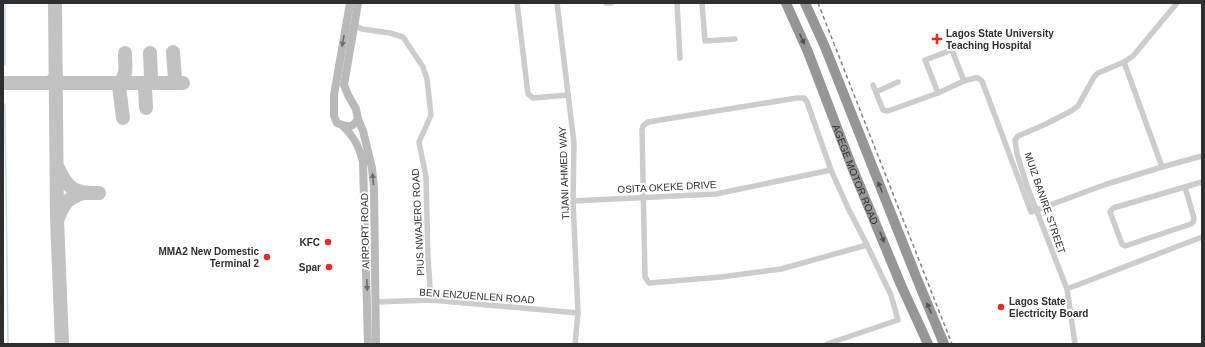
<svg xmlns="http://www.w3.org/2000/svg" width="1205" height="347" font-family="Arial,sans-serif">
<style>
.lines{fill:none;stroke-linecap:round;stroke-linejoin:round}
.stream{stroke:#c5dbef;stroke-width:1.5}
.taxiway{stroke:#c2c2c2;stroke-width:14}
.street{stroke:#ccc;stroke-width:5.5}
.secondary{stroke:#b9b9b9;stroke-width:8}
.highway{stroke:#969696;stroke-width:10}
.rail{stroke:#848484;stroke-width:1.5;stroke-dasharray:4 3;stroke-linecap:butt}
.oneway{fill:#535353}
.oneway2{fill:#6d6d6d}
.poi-dot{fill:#f62420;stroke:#fff;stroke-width:1.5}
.labels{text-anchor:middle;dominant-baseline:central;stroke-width:4;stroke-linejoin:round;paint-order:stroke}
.poi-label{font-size:10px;font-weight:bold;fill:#2f2f2f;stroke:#fff;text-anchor:end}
.street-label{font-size:10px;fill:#2f2f2f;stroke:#fff}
</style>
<rect width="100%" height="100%" fill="#fff"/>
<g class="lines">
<g class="stream">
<polyline points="5,3 5,65"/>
<polyline points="5,104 8,344"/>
</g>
<g class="taxiway">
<polyline points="55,3 57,218 62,344"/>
<polyline points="3,83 49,83 53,80 56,76"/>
<polyline points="56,83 183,83"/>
<polyline points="117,83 119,86 123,118"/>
<path d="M119,83c9,-7 6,-19 6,-30"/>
<polyline points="142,83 145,86 146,108"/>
<polyline points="148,83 151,78 150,53"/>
<polyline points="171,83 175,79 173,52"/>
<path d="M58,168c10,22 18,26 41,25"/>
<path d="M58,218c6,-15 10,-20 25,-25"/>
</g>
<g class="street">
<polyline points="517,3 528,94 533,98 568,95"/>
<polyline points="557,3 574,143 573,201 578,313 575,344"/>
<polyline points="606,3 611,3"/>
<polyline points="677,3 680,58"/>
<polyline points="702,3 705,41 735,39"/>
<polyline points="354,25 362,29 390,33 403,37 423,67 427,79 431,115 419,142 426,177 428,259 431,300"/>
<polyline points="873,85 883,110 888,111 938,93 964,81 975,78 978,78 982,81 1031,212 1104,185 1162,167 1202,156"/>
<polyline points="876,92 898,82"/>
<polyline points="938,93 925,60 952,50 964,81"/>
<polyline points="1162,167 1124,62 1133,56 1177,3"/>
<polyline points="1185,187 1194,218 1193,222 1191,224 1125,246 1122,244 1110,212 1113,208 1202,182"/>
<polyline points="573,201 716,194 831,170"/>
<polyline points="1067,289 1202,237"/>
<polyline points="375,302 431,300 578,313"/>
<polyline points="827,344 898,320 891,295 867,245 848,208 831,170 807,102 804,98 797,98 648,122 643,126 642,130 645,277 649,283 721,277 781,269 867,245"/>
<polyline points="1075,344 1067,289 1027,186 1017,154 1015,140 1018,136 1046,124 1071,111 1078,106 1094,77 1098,73 1124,62"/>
</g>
<g class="secondary">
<path d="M350,3l-16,92v21l3,7c10,4 15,6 21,-4"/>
<polyline points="358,3 344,85 348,95 356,109 358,119 363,131 372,168 374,188 376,344"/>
<path d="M343,126c11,11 17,21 20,36l5,182"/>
</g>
<g class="highway">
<path id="s1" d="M786,3l22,49 44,115 49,118 27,59"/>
<polyline points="805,3 825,47 917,279 944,344"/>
</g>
<polyline class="rail" points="818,3 952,344"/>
</g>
<defs><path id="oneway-solid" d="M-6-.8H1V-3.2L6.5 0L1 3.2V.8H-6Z"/></defs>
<g class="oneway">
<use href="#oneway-solid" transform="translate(802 39) rotate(66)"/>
<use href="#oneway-solid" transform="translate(880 187) rotate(-112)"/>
<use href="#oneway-solid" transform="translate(882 237) rotate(67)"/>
<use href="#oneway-solid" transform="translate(929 308) rotate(-113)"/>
</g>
<g class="oneway2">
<use href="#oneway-solid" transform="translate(343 41) rotate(100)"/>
<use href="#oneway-solid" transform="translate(373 179) rotate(-96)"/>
<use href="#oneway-solid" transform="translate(367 285) rotate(88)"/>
</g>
<g class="poi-dot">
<path d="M935 33h4v4h4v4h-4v4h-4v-4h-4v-4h4z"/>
<circle cx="328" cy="242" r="4"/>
<circle cx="267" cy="257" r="4"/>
<circle cx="329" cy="267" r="4"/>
<circle cx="1001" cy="307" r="4"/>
</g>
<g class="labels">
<g class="poi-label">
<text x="946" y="33" text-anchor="start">Lagos State University<tspan x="946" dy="12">Teaching Hospital</tspan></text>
<text x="320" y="242">KFC</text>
<text x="259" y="251">MMA2 New Domestic<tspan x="259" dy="12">Terminal 2</tspan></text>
<text x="321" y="267">Spar</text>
<text x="1009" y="301" text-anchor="start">Lagos State<tspan x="1009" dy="12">Electricity Board</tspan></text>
</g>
<g class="street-label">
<text transform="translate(564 173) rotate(-92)">TIJANI AHMED WAY</text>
<text stroke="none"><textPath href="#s1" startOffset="185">AGEGE MOTOR ROAD</textPath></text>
<text transform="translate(667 187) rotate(-3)">OSITA OKEKE DRIVE</text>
<text transform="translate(1045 203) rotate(71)">MUIZ BANIRE STREET</text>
<text transform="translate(418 222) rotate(-93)">PIUS NWAJERO ROAD</text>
<text transform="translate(365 231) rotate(-91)">AIRPORT ROAD</text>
<text transform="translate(477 296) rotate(4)">BEN ENZUENLEN ROAD</text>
</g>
</g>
<rect width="1205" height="347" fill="none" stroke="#2f2f2f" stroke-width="8"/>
</svg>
